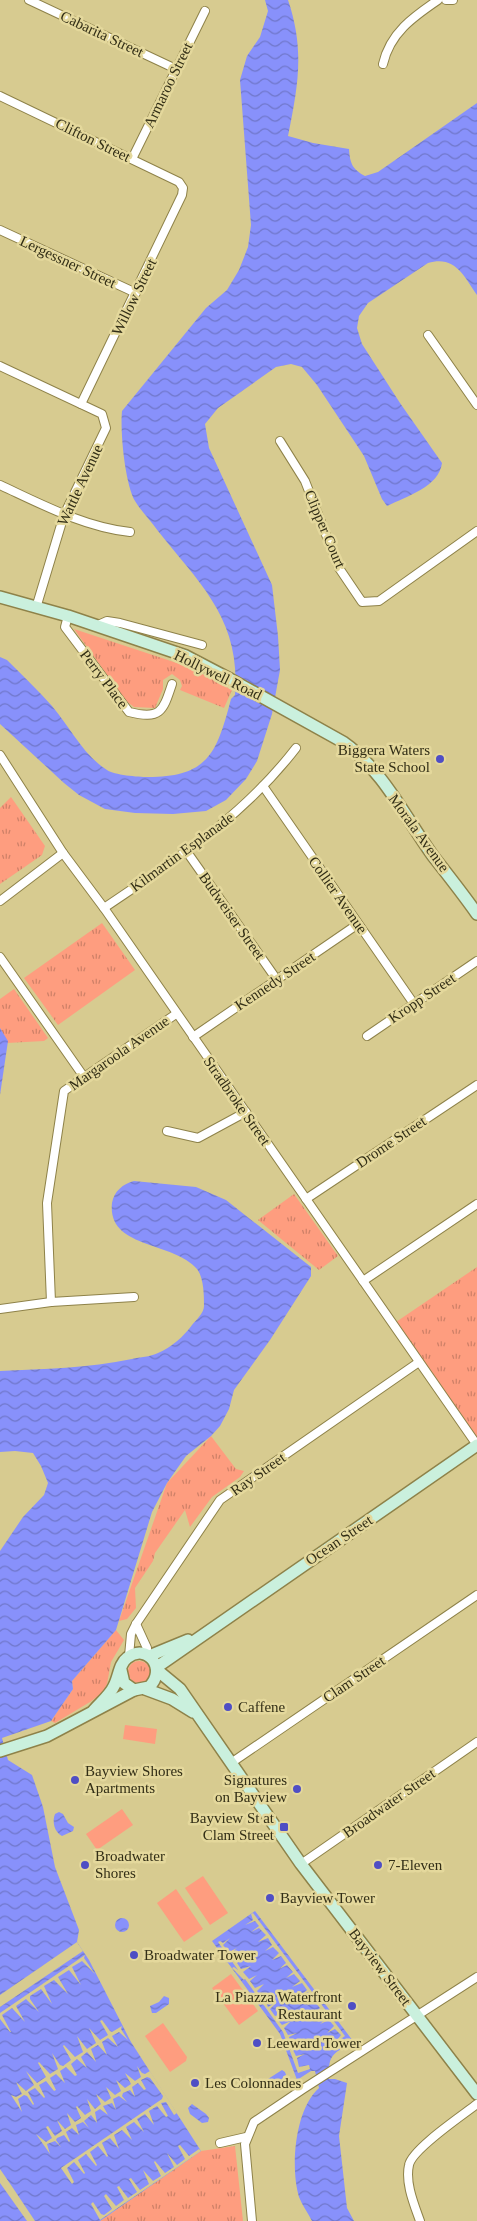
<svg xmlns="http://www.w3.org/2000/svg" width="477" height="2221" font-family="Georgia,serif">
<style>
.grass{fill:url(#grass-tufts)}
.pitch{fill:#fe9d7f}
.water{fill:url(#water-waves)}
.pier{fill:#d7cb90}
.lines{fill:none;stroke-linecap:round;stroke-linejoin:round}
.street-casing{stroke:#8e8249;stroke-width:10}
.secondary-casing{stroke:#8e8249;stroke-width:14}
.street{stroke:#fff;stroke-width:8}
.secondary{stroke:#caf0dd;stroke-width:11}
.poi-dot{fill:#4f4ec4;stroke:#e4d89c;stroke-width:2}
.labels{text-anchor:middle;dominant-baseline:central;stroke-width:5;stroke-linejoin:round;paint-order:stroke}
.street-label{font-size:15px;fill:#322e16;stroke:#e4d89c}
.poi-label{font-size:15px;fill:#322e16;stroke:#e4d89c;text-anchor:start}
</style>
<defs>
<pattern id="grass-tufts" width="24" height="20" patternUnits="userSpaceOnUse" patternTransform="scale(1.25)"><rect width="24" height="20" fill="#fe9d7f"/><path d="M3 7l-1-3M5 7V3M7 7l1-3M15 17l-1-3M17 17v-4M19 17l1-3" fill="none" stroke="#ce8067"/></pattern>
<pattern id="water-waves" width="16" height="10" patternUnits="userSpaceOnUse" patternTransform="scale(1.25)"><rect width="16" height="10" fill="#8891fb"/><path d="M0 5q4-4 8 0t8 0" fill="none" stroke="#7077ca"/></pattern>
</defs>
<rect width="100%" height="100%" fill="#d7cb90"/>
<g class="grass">
<polygon points="74,629 189,667 232,690 224,708 180,690 182,686 180,680 172,674 163,680 163,689 155,708 134,707 126,701"/>
<polygon points="11,797 45,846 42,855 0,884 0,808"/>
<polygon points="102,923 135,970 58,1025 24,978"/>
<polygon points="14,989 48,1038 44,1041 7,1043 0,1028 0,999"/>
<polygon points="294,1194 338,1256 319,1270 258,1220"/>
<polygon points="477,1267 477,1437 474,1439 396,1322"/>
<polygon points="211,1436 236,1469 244,1471 240,1477 212,1497 190,1527 185,1510 155,1553 153,1561 135,1588 136,1608 127,1619 119,1621 167,1483"/>
<polygon points="116,1630 124,1640 111,1662 107,1684 102,1693 90,1702 55,1723 51,1721 73,1689 72,1681"/>
<circle cx="139" cy="1672" r="11"/>
<polygon points="235,2146 243,2221 100,2221 201,2151"/>
</g>
<g class="pitch">
<polygon points="125,1725 157,1729 155,1744 123,1739"/>
<polygon points="122,1809 133,1825 97,1850 86,1834"/>
<polygon points="203,1876 228,1913 210,1925 185,1888"/>
<polygon points="176,1889 203,1929 184,1942 157,1903"/>
<polygon points="231,1974 258,2011 239,2025 212,1988"/>
<polygon points="163,2023 187,2057 186,2061 170,2072 145,2036"/>
</g>
<g class="water">
<path d="M265,0h23c17,50 10,86 0,136l25,7 36,6c1,14 3,20 16,27l13,-4 99,-69v192c-13,-19 -22,-40 -49,-32l-60,40 -9,13 -2,12 5,16 38,59 42,60c-3,24 -35,33 -55,43l-5,-7 -18,-43 -47,-71 -15,-18 -11,-3 -15,3 -58,41 -13,16 4,24 63,137 6,51 2,34 -8,44 -15,47 -11,18 -20,21 -20,11 -33,3 -38,-1 -30,-4 -26,-14 -15,-12 -64,-59v-67l7,3c15,15 31,30 45,46 18,21 31,49 55,64 7,5 31,7 41,7 61,0 69,-25 83,-78l4,-4c6,-75 -34,-110 -77,-164 -7,-10 -17,-20 -23,-30 -10,-18 -15,-69 -13,-90l84,-103 21,-18 12,-20 9,-23 3,-22 -11,-145 7,-24 13,-19 8,-26z"/>
<polygon points="0,1028 8,1041 0,1095"/>
<path d="M134,1181l62,6 30,13 85,67v9l-41,64 -36,50 -5,19 -9,17 -9,10 -25,20 -19,27 -15,29 -36,118 -44,51 1,8 -22,32 -49,17 6,22 24,15 11,32 12,60 24,63 -2,12 12,18 42,82 70,109 -101,70h-100v-670l23,-34 21,-22 4,-12 -7,-17 -8,-13 -18,-2 -15,1v-81c44,-2 88,-3 132,-12 8,-2 18,-2 26,-6 13,-5 26,-17 34,-28 4,-5 12,-12 12,-19 0,-10 0,-28 -7,-37 -24,-28 -90,-20 -85,-66 2,-12 11,-19 22,-22z"/>
<path d="M59,1812l4,2 5,9 6,4 -1,4 -11,5c-8,-4 -10,-15 -7,-22z"/>
<path d="M255,1911l98,130c-20,14 -25,12 -24,38h6l12,4 -8,53 8,72 7,13h-42c-4,-8 -10,-16 -13,-24 -9,-30 -4,-88 20,-109l-4,-17h-4l-14,9 -17,-46 -68,-93z"/>
<circle cx="122" cy="1925" r="7"/>
<polygon points="164,1996 169,1998 169,2004 156,2013 152,2013 150,2006 159,2002"/>
<polygon points="282,2070 285,2072 286,2075 275,2085 269,2086 268,2079"/>
<polygon points="192,2104 206,2114 209,2118 208,2122 202,2123 190,2114 188,2108"/>
</g>
<g class="pier">
<polygon points="253,1913 345,2036 335,2043 341,2035 335,2029 327,2033 334,2026 329,2020 320,2024 327,2018 323,2011 313,2015 320,2008 314,2001 306,2006 313,1999 308,1992 299,1997 307,1990 302,1983 292,1987 300,1981 294,1974 286,1978 293,1972 287,1965 279,1969 286,1963 281,1956 272,1960 279,1953 273,1947 265,1951 272,1945 268,1938 258,1942 266,1935 259,1928 251,1932 259,1926 255,1921 245,1925 253,1920 251,1914"/>
<polygon points="230,1938 223,1945 229,1952 237,1948 230,1954 236,1961 244,1957 237,1963 241,1969 251,1966 243,1972 249,1979 257,1975 250,1981 255,1988 264,1984 257,1991 262,1998 271,1994 264,1999 268,2007 277,2002 270,2009 275,2016 284,2013 277,2019 282,2025 291,2021 284,2028 288,2035 297,2033 289,2037 291,2045 301,2043 301,2044 292,2048 296,2056 305,2054 297,2058 299,2067 309,2065 310,2069 298,2073 283,2032 245,1979 244,1980 232,1968 234,1967 238,1970 218,1942 220,1941 223,1943"/>
<polygon points="77,1942 83,1951 0,2007 0,1995"/>
<polygon points="85,1955 84,1958 95,1974 82,1961 72,1967 81,1985 69,1970 58,1977 68,1994 54,1980 44,1986 52,2004 41,1989 30,1996 30,1999 39,2012 26,1999 16,2006 25,2022 12,2008 2,2015 11,2032 10,2032 0,2019 0,2013"/>
<polygon points="102,2020 110,2031 112,2032 122,2026 121,2029 128,2040 119,2032 112,2036 118,2047 108,2038 102,2042 107,2055 98,2045 91,2049 96,2062 87,2052 81,2057 87,2068 77,2059 71,2064 77,2075 75,2076 66,2067 60,2071 65,2083 56,2074 50,2078 56,2090 54,2091 46,2081 39,2085 45,2097 44,2098 35,2088 28,2092 34,2104 33,2105 27,2096 24,2095 18,2099 22,2112 11,2095 16,2097 22,2094 16,2082 26,2091 34,2085 26,2071 37,2083 46,2077 38,2063 39,2062 50,2074 58,2069 52,2053 60,2065 63,2066 71,2060 63,2046 64,2045 75,2057 83,2052 77,2036 87,2049 96,2043 89,2028 100,2040 108,2035 100,2021"/>
<polygon points="137,2066 142,2073 145,2074 150,2071 177,2113 174,2115 166,2102 161,2103 168,2116 166,2117 157,2106 149,2111 154,2125 145,2114 137,2119 144,2132 134,2122 126,2127 132,2140 122,2130 114,2135 119,2149 110,2138 102,2143 108,2156 107,2157 98,2146 90,2152 97,2165 96,2166 86,2154 78,2160 85,2173 84,2174 74,2162 67,2168 74,2182 72,2184 61,2168 162,2099 163,2096 150,2078 147,2077 141,2080 146,2089 144,2090 138,2083 132,2087 135,2097 130,2090 123,2093 122,2096 127,2102 119,2096 113,2099 116,2110 112,2103 103,2106 108,2115 100,2109 95,2112 97,2123 91,2115 84,2121 89,2128 83,2122 76,2125 79,2135 72,2128 66,2132 70,2141 69,2142 64,2135 57,2138 56,2140 61,2147 55,2141 47,2144 50,2154 36,2134 46,2142 52,2138 46,2127 48,2126 55,2136 62,2131 57,2120 65,2129 71,2125 67,2113 75,2122 81,2118 76,2107 77,2106 85,2115 91,2111 87,2099 95,2109 101,2104 96,2094 105,2102 111,2098 106,2087 115,2095 121,2091 116,2080 125,2088 131,2084 125,2073 135,2081 141,2077"/>
<polygon points="180,2145 189,2156 199,2149 201,2151 100,2220 91,2204 93,2202 101,2214 104,2215 112,2209 104,2196 106,2194 116,2206 124,2200 117,2187 119,2186 128,2198 137,2192 129,2179 131,2178 140,2190 149,2184 143,2170 153,2181 161,2176 154,2162 155,2161 165,2173 174,2167 167,2153 177,2165 185,2159 178,2146"/>
<polygon points="0,2169 13,2188 35,2221 27,2221 0,2183"/>
</g>
<g class="lines">
<g class="street-casing">
<g id="street">
<polyline points="29,0 176,69"/>
<polyline points="446,0 453,0"/>
<path d="M383,64c7,-31 30,-47 55,-64"/>
<polyline points="0,96 179,182 183,188 182,195 81,404"/>
<polyline points="132,159 205,11"/>
<polyline points="0,230 136,293"/>
<polyline points="428,335 477,405"/>
<polyline points="0,366 102,414 106,428 64,515 36,608"/>
<polyline points="280,441 305,481 339,568 362,602 379,601 477,531"/>
<path d="M0,485c41,19 84,42 130,47"/>
<path d="M68,616l-3,11 64,85c32,8 34,-1 43,-28"/>
<polyline points="96,626 107,621 120,623 202,645"/>
<polyline points="0,755 63,853 104,908 477,1445"/>
<polyline points="263,786 414,1004"/>
<polyline points="187,852 277,980"/>
<polyline points="0,901 63,853"/>
<path d="M104,908c72,-49 138,-90 192,-160"/>
<polyline points="0,957 84,1077"/>
<polyline points="367,1036 477,961"/>
<polyline points="193,1037 358,924"/>
<polyline points="167,1131 198,1138 246,1112"/>
<polyline points="306,1199 477,1085"/>
<polyline points="363,1281 477,1204"/>
<polyline points="51,1302 47,1203 64,1091 176,1014"/>
<polyline points="0,1309 51,1302 134,1297"/>
<polyline points="136,1624 147,1648 147,1655"/>
<polyline points="129,1656 131,1634 136,1624 220,1500 419,1362"/>
<polyline points="231,1763 477,1595"/>
<polyline points="301,1864 477,1742"/>
<polyline points="220,2143 246,2137"/>
<polyline points="252,2221 245,2144 254,2122 303,2089 477,1977"/>
<path d="M420,2221c-6,-17 -15,-38 -11,-56 3,-16 54,-50 68,-61"/>
</g>
</g>
<g class="secondary-casing">
<g id="secondary">
<path d="M0,597l68,19 118,40 44,23 113,63c40,28 62,75 90,114 15,19 30,38 44,58"/>
<polyline points="149,1656 188,1640"/>
<polyline points="157,1667 477,1445"/>
<polyline points="157,1670 180,1689 301,1864 477,2094"/>
<polyline points="145,1689 172,1699 193,1712"/>
<path d="M94,1710c7,-8 16,-15 20,-24 5,-9 5,-22 13,-28 20,-16 41,11 22,29l-15,3 -10,-7 -3,-13"/>
<polyline points="0,1751 47,1736 134,1690"/>
</g>
</g>
<use href="#street" class="street"/>
<use href="#secondary" class="secondary"/>
</g>
<g class="poi-dot">
<circle cx="440" cy="759" r="5"/>
<circle cx="228" cy="1707" r="5"/>
<circle cx="75" cy="1780" r="5"/>
<circle cx="297" cy="1789" r="5"/>
<rect x="279" y="1822" width="10" height="10" rx="2.5"/>
<circle cx="85" cy="1865" r="5"/>
<circle cx="378" cy="1865" r="5"/>
<circle cx="270" cy="1898" r="5"/>
<circle cx="134" cy="1955" r="5"/>
<circle cx="352" cy="2006" r="5"/>
<circle cx="257" cy="2043" r="5"/>
<circle cx="195" cy="2083" r="5"/>
</g>
<g class="labels">
<g class="street-label">
<text transform="translate(102 34) rotate(25)">Cabarita Street</text>
<text transform="translate(168 85) rotate(-64)">Armaroo Street</text>
<text transform="translate(93 140) rotate(26)">Clifton Street</text>
<text transform="translate(68 262) rotate(25)">Lergessner Street</text>
<text transform="translate(134 297) rotate(-64)">Willow Street</text>
<text transform="translate(80 485) rotate(-65)">Wattle Avenue</text>
<text transform="translate(325 529) rotate(67)">Clipper Court</text>
<text transform="translate(218 675) rotate(26)">Hollywell Road</text>
<text transform="translate(104 679) rotate(53)">Perry Place</text>
<text transform="translate(419 833) rotate(54)">Morala Avenue</text>
<text transform="translate(182 852) rotate(-36)">Kilmartin Esplanade</text>
<text transform="translate(338 895) rotate(55)">Collier Avenue</text>
<text transform="translate(232 916) rotate(55)">Budweiser Street</text>
<text transform="translate(275 981) rotate(-34)">Kennedy Street</text>
<text transform="translate(422 998) rotate(-34)">Kropp Street</text>
<text transform="translate(119 1053) rotate(-35)">Margaroola Avenue</text>
<text transform="translate(237 1101) rotate(55)">Stradbroke Street</text>
<text transform="translate(391 1142) rotate(-34)">Drome Street</text>
<text transform="translate(258 1474) rotate(-35)">Ray Street</text>
<text transform="translate(339 1540) rotate(-34)">Ocean Street</text>
<text transform="translate(354 1679) rotate(-34)">Clam Street</text>
<text transform="translate(389 1803) rotate(-35)">Broadwater Street</text>
<text transform="translate(380 1967) rotate(53)">Bayview Street</text>
</g>
<g class="poi-label">
<text x="430" y="750" text-anchor="end">Biggera Waters<tspan x="430" dy="17">State School</tspan></text>
<text x="238" y="1707">Caffene</text>
<text x="85" y="1771">Bayview Shores<tspan x="85" dy="17">Apartments</tspan></text>
<text x="287" y="1780" text-anchor="end">Signatures<tspan x="287" dy="17">on Bayview</tspan></text>
<text x="274" y="1818" text-anchor="end">Bayview St at<tspan x="274" dy="17">Clam Street</tspan></text>
<text x="95" y="1856">Broadwater<tspan x="95" dy="17">Shores</tspan></text>
<text x="388" y="1865">7-Eleven</text>
<text x="280" y="1898">Bayview Tower</text>
<text x="144" y="1955">Broadwater Tower</text>
<text x="342" y="1997" text-anchor="end">La Piazza Waterfront<tspan x="342" dy="17">Restaurant</tspan></text>
<text x="267" y="2043">Leeward Tower</text>
<text x="205" y="2083">Les Colonnades</text>
</g>
</g>
</svg>
